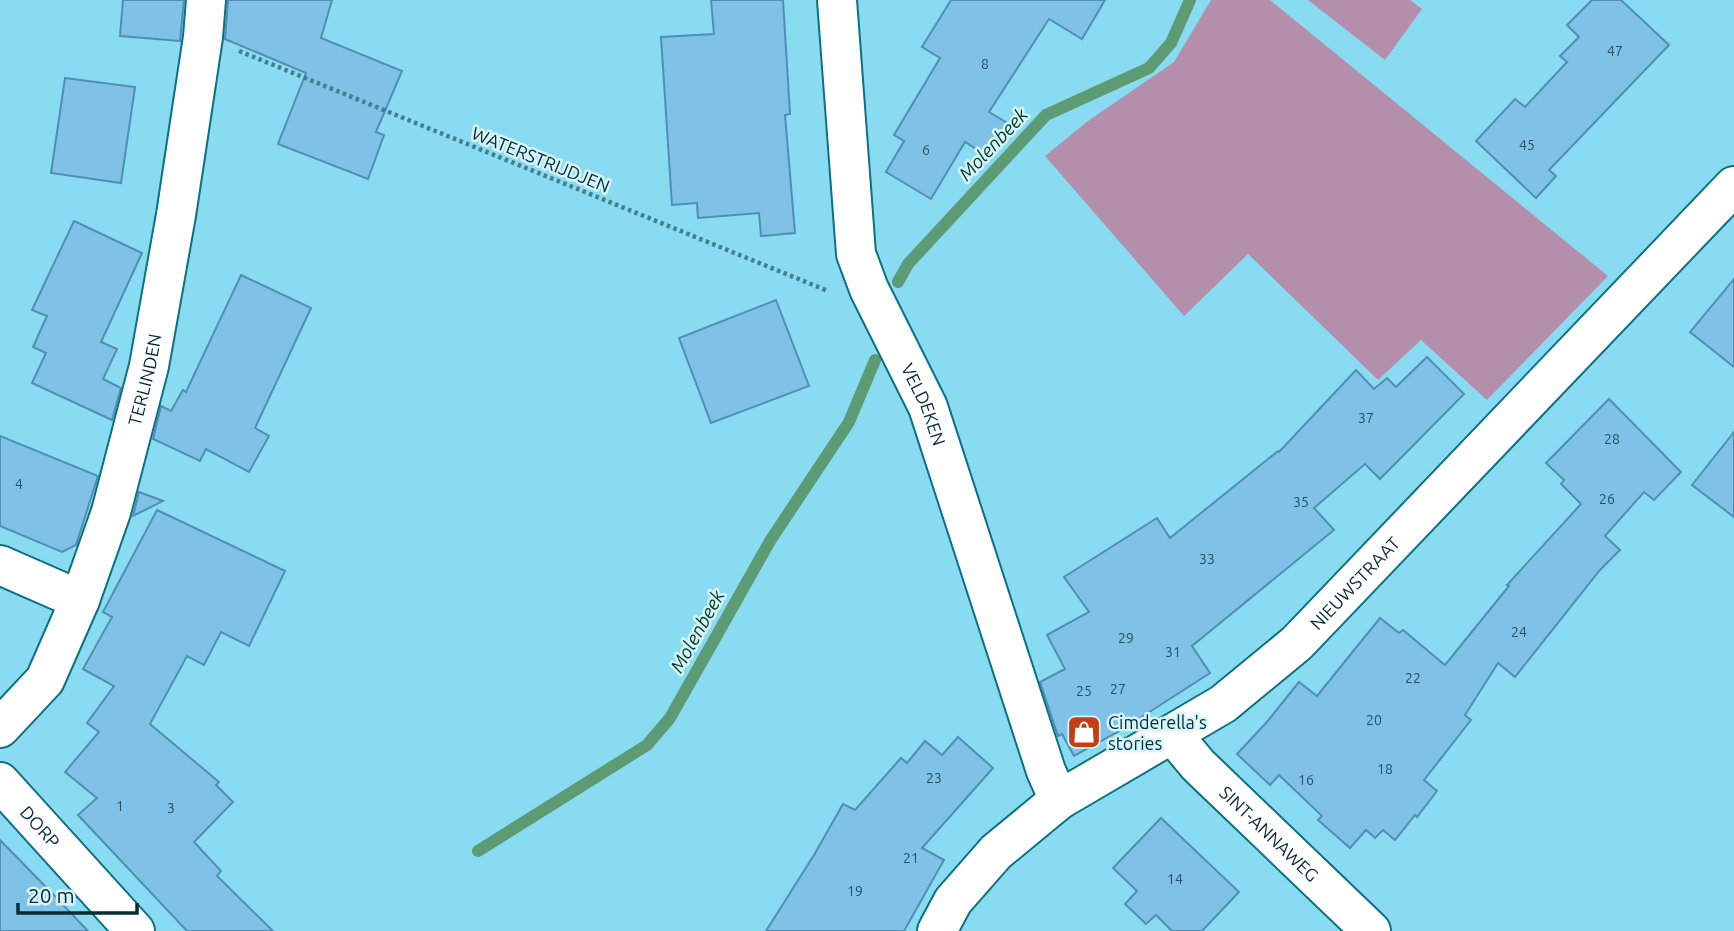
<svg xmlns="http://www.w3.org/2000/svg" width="1734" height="931" font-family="Ubuntu,sans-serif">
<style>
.green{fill:#b48fab}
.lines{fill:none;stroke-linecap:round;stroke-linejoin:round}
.stream{stroke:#5d9b74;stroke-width:12}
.building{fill:#80c1e7;stroke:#4f8fb4;stroke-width:2}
.street-casing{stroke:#0d7083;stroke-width:42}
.secondary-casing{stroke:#0d7083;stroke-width:42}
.path{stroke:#437e8c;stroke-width:4.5;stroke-dasharray:3.5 3.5;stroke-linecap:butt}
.street{stroke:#fff;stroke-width:38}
.secondary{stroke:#fff;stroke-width:38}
.labels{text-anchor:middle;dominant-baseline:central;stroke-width:5;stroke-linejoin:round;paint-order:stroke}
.number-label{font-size:14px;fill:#255262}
.street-label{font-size:18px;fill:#072d35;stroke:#d5f4fc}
.poi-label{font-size:18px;fill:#072d35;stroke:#d5f4fc;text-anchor:start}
.water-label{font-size:19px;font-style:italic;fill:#05391f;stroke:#d5f4fc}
</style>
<rect width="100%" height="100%" fill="#88dbf1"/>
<g class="green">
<polygon points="1211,0 1270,0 1608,276 1487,400 1421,340 1378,380 1248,254 1184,316 1045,156 1088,121 1174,62"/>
<polygon points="1308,0 1410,0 1422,9 1385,60"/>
</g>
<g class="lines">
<g class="stream">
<polyline points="898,282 908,264 1046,115 1149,68 1171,43 1190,0"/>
<polyline points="478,851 647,745 670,718 770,541 849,422 875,360"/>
</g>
</g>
<g class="building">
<polygon points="123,0 184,0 180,41 120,36"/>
<polygon points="228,0 332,0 321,38 402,71 376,132 384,135 368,179 278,144 306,73 225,39"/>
<polygon points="711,0 783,0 790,114 785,115 795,233 761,236 759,213 698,218 697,203 672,205 661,37 714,34"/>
<polygon points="951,0 1105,0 1082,39 1049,19 989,112 1009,124 989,157 965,142 931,199 886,172 904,141 894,135 940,58 922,47"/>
<polygon points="1592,0 1621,0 1669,45 1549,170 1556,176 1536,198 1476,141 1515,99 1525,107 1567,62 1560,56 1579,37 1567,25"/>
<polygon points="65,78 135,87 121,183 51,173"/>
<polygon points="74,221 142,253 101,342 117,349 103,379 121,388 112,420 32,383 46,353 33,347 47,316 32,310"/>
<polygon points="241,275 311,308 255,428 269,436 249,472 206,449 200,461 153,439 161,406 171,411 183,390 186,392"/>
<polygon points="1734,279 1734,367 1690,332"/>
<polygon points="776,300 809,386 711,423 679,338"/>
<polygon points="1427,357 1464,394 1380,479 1365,464 1314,508 1334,530 1192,646 1210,673 1123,729 1074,756 1062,734 1058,736 1040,682 1065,669 1047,635 1089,612 1064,577 1157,518 1170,538 1278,451 1279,452 1356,370 1374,389 1387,378 1396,387"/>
<polygon points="1609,399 1681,472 1654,500 1644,492 1605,536 1620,550 1600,570 1515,677 1498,663 1465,715 1471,720 1424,780 1437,791 1417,817 1415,815 1395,840 1383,830 1375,838 1366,830 1350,848 1318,820 1322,816 1279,775 1270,785 1237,754 1266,723 1299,682 1317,696 1380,618 1399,633 1403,630 1445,665 1509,586 1507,585 1581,504 1561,484 1564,480 1546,463"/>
<polygon points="1734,432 1734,517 1692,485"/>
<polygon points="0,436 98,476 76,545 62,552 0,526"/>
<polygon points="139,492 163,501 133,516"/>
<polygon points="157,510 285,571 249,646 221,632 204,665 187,656 150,724 219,782 216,785 233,802 194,842 221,871 217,876 273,931 187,931 78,815 97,798 65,772 99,732 87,723 114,686 83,669 112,617 103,612"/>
<polygon points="958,737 993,768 922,848 944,860 904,931 766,931 814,855 843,804 855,810 901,758 907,763 925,741 942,755"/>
<polygon points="1161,818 1239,892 1202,931 1172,931 1156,915 1146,924 1125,904 1137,891 1113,868"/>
<polygon points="0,840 44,885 88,931 0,931"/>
</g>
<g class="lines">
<g class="street-casing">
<g id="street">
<path id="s1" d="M837,0l19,254 13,35 59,118 118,364 13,29"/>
<polyline points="0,565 80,600"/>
<path id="s2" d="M0,728l45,-48 35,-80 31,-88 38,-146 27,-151 27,-178 3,-37"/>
<path id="s3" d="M1173,735l25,30 173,166"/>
</g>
</g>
<g class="secondary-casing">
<g id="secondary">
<path id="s4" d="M0,782l135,149"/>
<path id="s5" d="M937,931l16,-30 43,-49 63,-52 164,-96 74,-61 437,-457"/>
</g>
</g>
<polyline class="path" points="239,51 828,291"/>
<use href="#street" class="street"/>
<use href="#secondary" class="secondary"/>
</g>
<defs>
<g id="shop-square" transform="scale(1.75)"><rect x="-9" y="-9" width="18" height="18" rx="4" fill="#c63d14" stroke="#d5f4fc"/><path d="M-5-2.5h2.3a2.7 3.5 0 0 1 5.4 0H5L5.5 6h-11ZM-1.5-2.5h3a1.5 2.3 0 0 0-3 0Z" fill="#fff"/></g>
</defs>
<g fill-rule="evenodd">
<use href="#shop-square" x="1084" y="732"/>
</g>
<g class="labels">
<g class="number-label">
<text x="1615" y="51">47</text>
<text x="985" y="64">8</text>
<text x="1527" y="145">45</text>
<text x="926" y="150">6</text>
<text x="1366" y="418">37</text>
<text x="1612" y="439">28</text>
<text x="19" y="484">4</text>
<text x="1607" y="499">26</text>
<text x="1301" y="502">35</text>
<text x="1207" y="559">33</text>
<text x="1519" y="632">24</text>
<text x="1126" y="638">29</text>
<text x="1173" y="652">31</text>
<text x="1413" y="678">22</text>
<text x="1118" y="689">27</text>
<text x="1084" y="691">25</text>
<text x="1374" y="720">20</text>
<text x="1385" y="769">18</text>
<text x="934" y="778">23</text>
<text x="1306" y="780">16</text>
<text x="120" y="806">1</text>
<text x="171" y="808">3</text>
<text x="911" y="858">21</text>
<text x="1175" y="879">14</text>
<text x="855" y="891">19</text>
</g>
<g class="street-label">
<text transform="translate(541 159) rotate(22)">WATERSTRIJDJEN</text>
<text stroke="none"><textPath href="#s2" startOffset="383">TERLINDEN</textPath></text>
<text stroke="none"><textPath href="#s1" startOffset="420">VELDEKEN</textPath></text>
<text stroke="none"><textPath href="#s5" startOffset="550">NIEUWSTRAAT</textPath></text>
<text stroke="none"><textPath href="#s4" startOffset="60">DORP</textPath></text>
<text stroke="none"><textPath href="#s3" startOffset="138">SINT-ANNAWEG</textPath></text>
</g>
<g class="poi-label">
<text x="1108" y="722">Cimderella's<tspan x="1108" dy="21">stories</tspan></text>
</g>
<g class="water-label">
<text transform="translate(993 144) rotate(-47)">Molenbeek</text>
<text transform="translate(697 631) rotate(-61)">Molenbeek</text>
</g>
</g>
<path d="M18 903v10h119v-10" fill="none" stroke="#072d35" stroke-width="3.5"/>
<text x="28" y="903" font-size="21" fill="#072d35" stroke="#d5f4fc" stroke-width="5" paint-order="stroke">20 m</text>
</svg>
